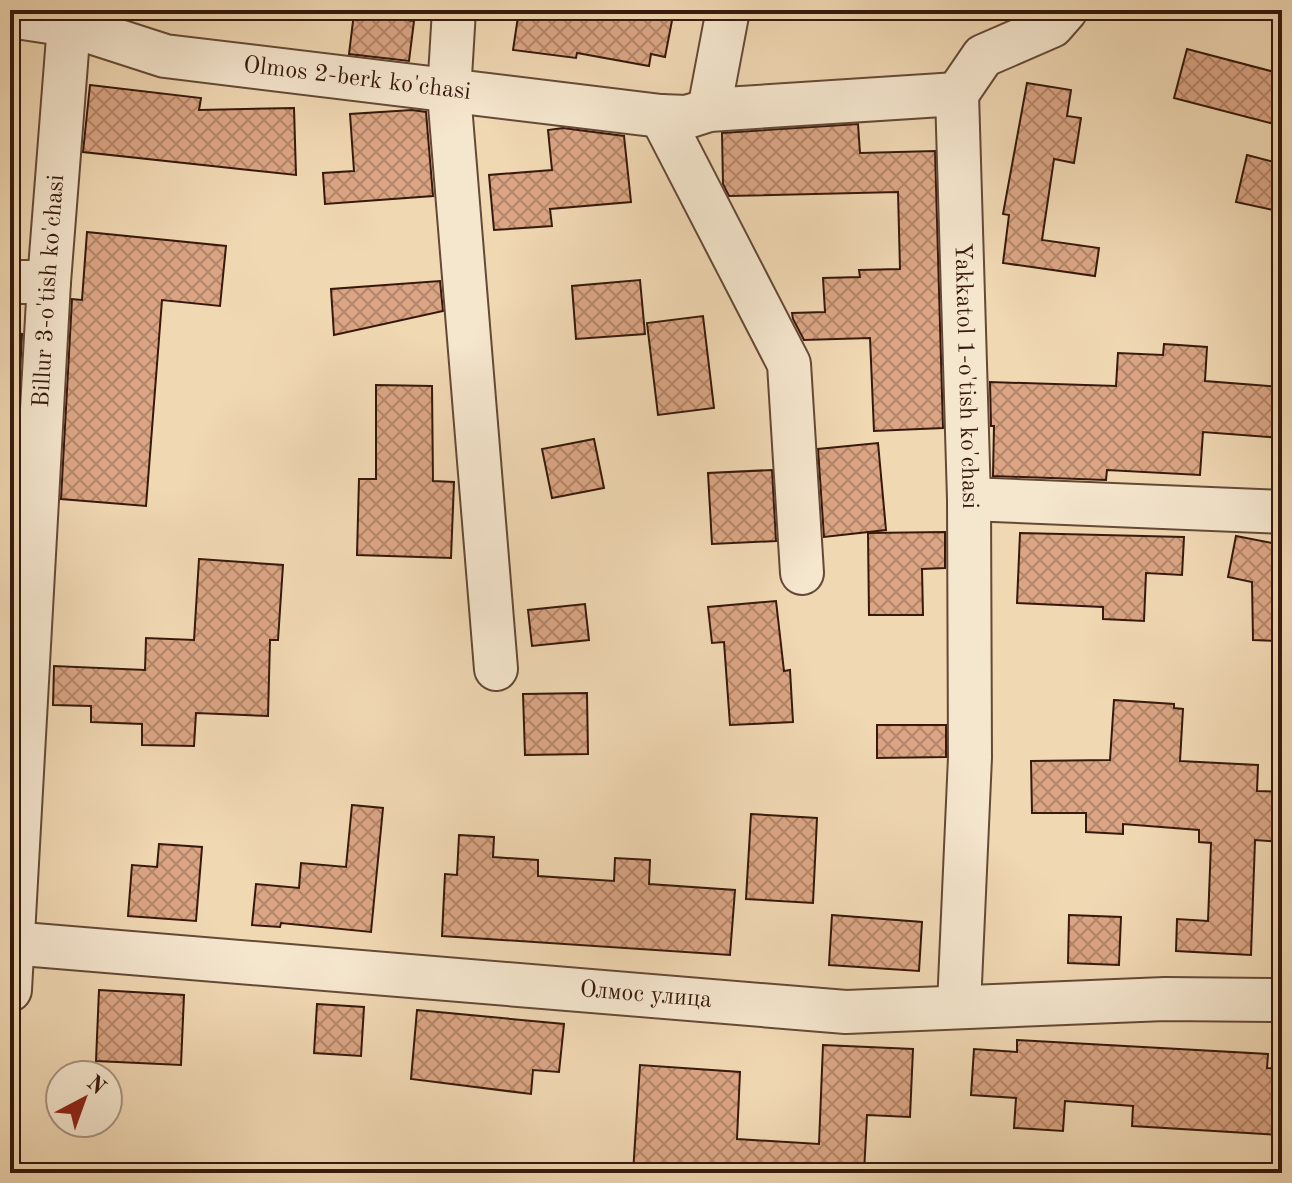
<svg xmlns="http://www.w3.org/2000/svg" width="1292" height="1183" font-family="'Old Standard TT',serif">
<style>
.building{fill:url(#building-cross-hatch);stroke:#37190c;stroke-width:2}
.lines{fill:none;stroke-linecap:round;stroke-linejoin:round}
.minor-casing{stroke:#654936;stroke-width:46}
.minor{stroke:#f5e6ce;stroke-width:42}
.labels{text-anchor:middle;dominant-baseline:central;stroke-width:8;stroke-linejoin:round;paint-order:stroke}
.street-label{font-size:24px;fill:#37190c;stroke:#f5e6ce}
</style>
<defs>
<pattern id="building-cross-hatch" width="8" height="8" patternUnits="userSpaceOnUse" patternTransform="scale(2)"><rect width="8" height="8" fill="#dba584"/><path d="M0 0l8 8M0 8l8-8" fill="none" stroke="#b2866a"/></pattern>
</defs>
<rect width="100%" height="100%" fill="#f0d8b3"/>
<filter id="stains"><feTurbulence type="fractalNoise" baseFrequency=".0025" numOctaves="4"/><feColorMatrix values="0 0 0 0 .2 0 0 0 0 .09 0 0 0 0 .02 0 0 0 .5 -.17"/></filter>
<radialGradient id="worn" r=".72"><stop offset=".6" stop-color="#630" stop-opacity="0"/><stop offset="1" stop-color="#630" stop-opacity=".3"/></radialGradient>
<g class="building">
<polygon points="519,10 587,17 588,10 674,10 665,57 651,54 649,66 577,53 576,58 513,50"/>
<polygon points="354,13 414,21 409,61 349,54"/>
<polygon points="1187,49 1282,74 1282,92 1274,124 1174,98"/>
<polygon points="1027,83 1071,90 1067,116 1081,118 1074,163 1054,159 1042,240 1099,248 1095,276 1003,263 1009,215 1003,214"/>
<polygon points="90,85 201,98 199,110 294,108 296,175 83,152"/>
<polygon points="412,110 426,112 433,196 325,204 323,173 354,171 350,114"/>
<polygon points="858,124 860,153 935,151 943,428 874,431 870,338 804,340 793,319 792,313 825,312 823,278 860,277 859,270 900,269 898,192 729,196 723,184 722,133"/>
<polygon points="563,128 624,136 631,202 550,209 552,226 494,230 489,175 552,170 548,130"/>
<polygon points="1247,155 1282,164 1282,212 1236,202"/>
<polygon points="87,232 226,246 220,306 162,300 146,506 61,499 72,299 82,300"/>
<polygon points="640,280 645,334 576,339 572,286"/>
<polygon points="440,281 443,311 334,335 331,289"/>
<polygon points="703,316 714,408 658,415 647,323"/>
<polygon points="10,333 22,334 19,393 10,392"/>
<polygon points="1164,344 1207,347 1205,381 1282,387 1282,438 1203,432 1200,475 1107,470 1106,480 993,476 994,426 991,426 990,382 1116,386 1118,353 1163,355"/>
<polygon points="376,385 432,386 433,481 454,482 451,558 357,555 359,479 376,479"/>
<polygon points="594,439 604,488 552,498 542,449"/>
<polygon points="878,443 886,530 824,537 818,449"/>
<polygon points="772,470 776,541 712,544 708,473"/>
<polygon points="945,532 945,568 922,569 923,615 869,615 868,533"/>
<polygon points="1020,533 1184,537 1182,575 1146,573 1144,621 1103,619 1103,607 1017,603"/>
<polygon points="1236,536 1282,545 1282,641 1253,640 1252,582 1228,577"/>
<polygon points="199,559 283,565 278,640 270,640 268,716 196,713 194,746 142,745 142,724 91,722 91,706 53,705 54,666 145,670 146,638 194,640"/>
<polygon points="776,601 784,671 790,670 793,722 730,725 724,642 712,643 708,607"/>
<polygon points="585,604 589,640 532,646 528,610"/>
<polygon points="587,693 588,754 525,755 523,694"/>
<polygon points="1114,700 1174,704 1174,708 1183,709 1180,761 1258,765 1257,791 1282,792 1282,842 1255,840 1251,955 1176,951 1177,919 1208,921 1211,843 1199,842 1199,830 1123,824 1123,834 1086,832 1086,813 1032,813 1031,761 1110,760"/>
<polygon points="877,725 946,725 946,757 877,758"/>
<polygon points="352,805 383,808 371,932 281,923 280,927 252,925 256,884 299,888 301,863 346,867"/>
<polygon points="751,814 817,818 813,903 746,899"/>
<polygon points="459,835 494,837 493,857 538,860 538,876 614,881 615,858 650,860 649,884 735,890 730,955 442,936 445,874 457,875"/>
<polygon points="159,844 202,847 196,921 128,916 132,865 157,867"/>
<polygon points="832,915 922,922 919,971 829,965"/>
<polygon points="1069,915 1121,917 1119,965 1068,963"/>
<polygon points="99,990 184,995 181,1065 96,1061"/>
<polygon points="317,1004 364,1007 361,1056 314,1053"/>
<polygon points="417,1010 564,1024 559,1072 533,1070 531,1094 411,1079"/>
<polygon points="1017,1040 1268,1054 1267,1068 1282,1069 1282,1135 1132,1126 1133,1106 1065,1101 1063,1131 1014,1128 1016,1098 971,1095 974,1049 1017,1052"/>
<polygon points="823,1045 913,1049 910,1117 867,1115 864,1173 633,1173 640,1065 740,1072 737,1139 819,1144"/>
</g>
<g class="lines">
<g class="minor-casing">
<g id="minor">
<polyline points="454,10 449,93 496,669"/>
<path id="s1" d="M10,16l59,9 96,31 496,60 26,1 22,-7 248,-16"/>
<path id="s2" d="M957,94l12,405 1,258 -11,249"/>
<polyline points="957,94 983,56 1052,26 1066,10"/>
<polyline points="709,110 728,10"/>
<polyline points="661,116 789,364 802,573"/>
<polyline points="10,282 49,282"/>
<polyline points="969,499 1282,512"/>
<path id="s3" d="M10,943l836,69 319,-13 117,1"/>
<path id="s4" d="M10,990l39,-708 20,-257 15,-15"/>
</g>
</g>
<use href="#minor" class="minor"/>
</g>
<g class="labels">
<g class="street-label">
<text stroke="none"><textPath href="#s1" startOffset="354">Olmos 2-berk ko'chasi</textPath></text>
<text stroke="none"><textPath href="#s4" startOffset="700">Billur 3-o'tish ko'chasi</textPath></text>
<text stroke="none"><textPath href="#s2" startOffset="282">Yakkatol 1-o'tish ko'chasi</textPath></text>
<text stroke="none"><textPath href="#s3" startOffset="638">Олмос улица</textPath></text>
</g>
</g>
<rect width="1292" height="1183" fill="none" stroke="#f0d8b3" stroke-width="40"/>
<rect x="12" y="12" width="1268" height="1159" fill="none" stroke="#37190c" stroke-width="4"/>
<rect x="20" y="20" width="1252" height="1143" fill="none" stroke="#37190c" stroke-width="2"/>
<g transform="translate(84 1099) rotate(41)"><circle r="38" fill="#f5e6ce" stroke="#a99480" stroke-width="2"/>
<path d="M0-6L14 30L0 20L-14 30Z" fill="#8f2418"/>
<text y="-12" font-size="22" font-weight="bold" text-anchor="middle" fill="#37190c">N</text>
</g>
<rect width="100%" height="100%" filter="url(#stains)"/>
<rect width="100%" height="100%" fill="url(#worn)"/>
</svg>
